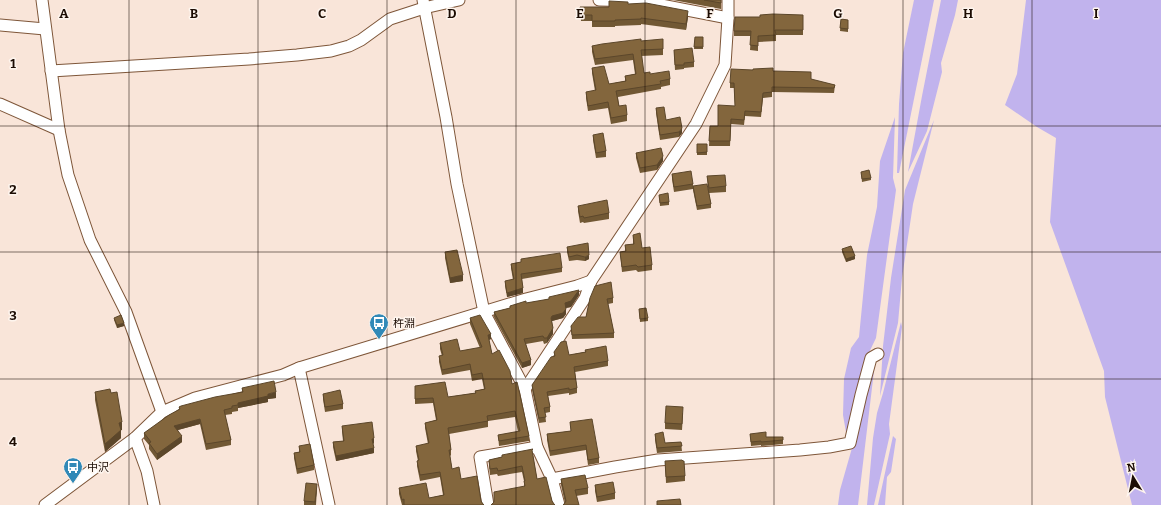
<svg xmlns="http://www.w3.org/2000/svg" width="1161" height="505" font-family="Bitter,'Noto Sans JP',serif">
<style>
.green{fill:#c1b3ed}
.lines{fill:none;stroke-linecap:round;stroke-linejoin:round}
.minor-casing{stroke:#7e5639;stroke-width:13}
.minor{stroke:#fff;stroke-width:11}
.wall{fill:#715834}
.shaded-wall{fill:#5c472b}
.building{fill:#83663d;stroke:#5c472b}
.grid{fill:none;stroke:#1c0c03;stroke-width:1;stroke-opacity:0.55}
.labels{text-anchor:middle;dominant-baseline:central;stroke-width:3;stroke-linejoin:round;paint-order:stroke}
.poi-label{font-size:11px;fill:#1c0c03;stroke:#fef5ee;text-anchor:start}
.grid-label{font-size:13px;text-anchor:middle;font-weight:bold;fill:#1c0c03;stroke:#fef5ee;stroke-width:3;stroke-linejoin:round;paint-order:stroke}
</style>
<rect width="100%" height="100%" fill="#f9e5d9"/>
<g class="green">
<polygon points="914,0 934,0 899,173 897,173 899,104 903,53"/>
<polygon points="941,0 958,0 955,15 941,63 942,72 927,131 908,172 922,96"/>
<polygon points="1026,0 1161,0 1161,505 1132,505 1105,397 1104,371 1050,222 1056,138 1037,127 1005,105 1017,74"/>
<path d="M895,117l-2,61 3,12 -20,148c-16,30 -22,67 -29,100l-4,-23 1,-36 7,-31 8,-11 8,-82 10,-48 3,-46z"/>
<polygon points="934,120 913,204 902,278 898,323 880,396 883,346 891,278 905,190"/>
<polygon points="901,322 902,327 889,424 890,434 874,505 867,505 873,438 877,413 883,393"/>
<polygon points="872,370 874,371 858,505 838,505 840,490 854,441"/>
<polygon points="893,436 896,439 891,472 887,477 885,505 878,505"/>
</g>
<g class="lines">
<g class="minor-casing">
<g id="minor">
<polyline points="42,0 59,130 68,175 90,240 126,312 162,412"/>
<polyline points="423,0 446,117 457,184 484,312 525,389 537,447 552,479 559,505"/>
<polyline points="599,0 641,1 728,18"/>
<polyline points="0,25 45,29"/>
<polyline points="51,71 249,59 297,55 331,51 349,46 361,40 390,19 424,8 459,0"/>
<polyline points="0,104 59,130"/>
<polyline points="299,368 329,505"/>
<polyline points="525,389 585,298 591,281 696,124 725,65 728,18 728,0"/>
<polyline points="135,438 147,471 154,505"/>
<polyline points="552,479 615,467 658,460 800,450 829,447 850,443 861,395 871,358 878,354"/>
<polyline points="45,505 135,438 162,412 195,398 283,375 299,368 526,299 577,286 591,281"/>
<polyline points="488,505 480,457 537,447"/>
</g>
</g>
<use href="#minor" class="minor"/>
</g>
<g class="wall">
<polygon points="673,0 721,0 721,9"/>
<polygon points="628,4 688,17 686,30 641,24 641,25 615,26 615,27 592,27 592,21 581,21 580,7 609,7"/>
<polygon points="803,15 803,35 776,35 776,41 758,42 758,51 750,50 751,36 734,36 734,31 760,17"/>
<polygon points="841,19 848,20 848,32 840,31"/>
<polygon points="695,37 703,37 703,49 694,49"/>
<polygon points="641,41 663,49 663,55 641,56 644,73 670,79 670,85 661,87 661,89 618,97 619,106 627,115 627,121 611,124 608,108 588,111 586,98 586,92 595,91 592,73 592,68 609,84 625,81 625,76 635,74 633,60 595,65 592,52 592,46"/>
<polygon points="674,50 694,62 694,67 684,68 684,69 675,70"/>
<polygon points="753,70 773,71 835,85 834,93 772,92 772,97 763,98 761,117 745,116 744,125 731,124 730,146 709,146 710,126 718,126 735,106 734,88 730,88 730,83"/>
<polygon points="656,108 666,120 682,133 679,137 660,140 656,113"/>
<polygon points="593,135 606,151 606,157 596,158 593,140"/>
<rect x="697" y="144" width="10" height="11"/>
<polygon points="636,153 663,161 657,170 640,173 636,158"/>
<polygon points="861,172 871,178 871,180 862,182"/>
<polygon points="672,174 693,184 693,189 674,192 672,179"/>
<polygon points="707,176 726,186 726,192 709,193 711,204 711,208 697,210 693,190 693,186 708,191"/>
<polygon points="659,195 669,202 669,205 660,206"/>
<polygon points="578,206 609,213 609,219 584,223 583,222 580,223 578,211"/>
<polygon points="633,235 642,248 652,265 652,270 638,272 636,270 622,272 620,252 625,251 625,245 633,244"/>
<polygon points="567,247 589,259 585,261 577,260 569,261 567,252"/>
<polygon points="842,249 855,259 846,262 842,252"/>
<polygon points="445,252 463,281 450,283 445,258"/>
<polygon points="521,259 562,268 562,272 522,279 523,293 507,297 505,286 505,281 513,280 511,268 511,264 521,262"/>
<polygon points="579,295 571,307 566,308 566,314 563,318 552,321 553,334 547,343 544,344 543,341 526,344 531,365 522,368 494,317 494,312 510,308 526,303"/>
<polygon points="590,298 613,298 613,303 608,304 614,333 614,338 572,339 571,326 586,317"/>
<polygon points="639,309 648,318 648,321 640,322"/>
<polygon points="114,318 124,326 117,328 114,320"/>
<polygon points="470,318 491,339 489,340 492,354 512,384 529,436 529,441 499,446 498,435 518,432 515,417 488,421 488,427 449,434 451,450 451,455 450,456 452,469 484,505 402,505 399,494 399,488 429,498 443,495 440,477 420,481 417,466 417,461 418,461 416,451 416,446 428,444 425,428 425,423 436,420 433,403 415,404 415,386 448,397 475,393 475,391 484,389 482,379 472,381 470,370 442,375 439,362 439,356 442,356 440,349 440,343 460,351 480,348 470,324"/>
<polygon points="585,350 608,361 608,366 575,372 577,388 577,393 569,395 569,393 548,396 550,407 550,412 545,413 546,422 539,423 532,390 532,385 554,356 554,352 569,355 585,352"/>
<polygon points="242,388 276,398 268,399 268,402 238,408 238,411 232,412 232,414 225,415 231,440 231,445 206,450 200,424 178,430 182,442 157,460 149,449 149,445 144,439 144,433 179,409 179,407 242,392"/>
<polygon points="95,392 111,393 122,430 121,430 121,438 105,452 95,400"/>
<polygon points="323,394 343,404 343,409 325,412 323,399"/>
<polygon points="683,413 682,430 665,429 665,423"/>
<polygon points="570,422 599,458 599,463 588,465 586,450 550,456 547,440 547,434 571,431"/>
<polygon points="342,426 374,443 373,444 374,453 336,461 333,447 333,442 343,441 342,431"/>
<polygon points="655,434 665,443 681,442 682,451 657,453 655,440"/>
<polygon points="750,434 766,437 783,437 783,444 761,446 761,445 751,446"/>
<polygon points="299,446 314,465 314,470 297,474 294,458 294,453 299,452"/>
<polygon points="502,455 533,455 537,479 554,504 524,487 524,481 522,472 498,476 497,474 490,475 489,466 489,460 502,457"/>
<polygon points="665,461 685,476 685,481 666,483"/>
<polygon points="561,479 588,488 588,494 576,496 564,504 565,503 561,485"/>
<polygon points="595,485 615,493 615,499 597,502 595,491"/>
<polygon points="317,489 316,505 304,505 304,501"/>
</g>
<g class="shaded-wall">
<polygon points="688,11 688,17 686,30 686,24"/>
<polygon points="682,128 682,133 679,137 679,132"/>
<polygon points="663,156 663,161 657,170 657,165"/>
<polygon points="589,255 589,259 585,261 585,257"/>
<polygon points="855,256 855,259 846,262 846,259"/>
<polygon points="463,275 463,281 450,283 450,278"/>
<polygon points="523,288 523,293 507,297 507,293"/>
<polygon points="579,290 579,295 571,307 565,308 565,303"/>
<polygon points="566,309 566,314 563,318 552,321 551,318 552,316"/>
<polygon points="124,323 124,326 117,328 117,325"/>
<polygon points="553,328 553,334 547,343 547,338"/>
<polygon points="491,334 491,339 488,340 488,335"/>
<polygon points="531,360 531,365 522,368 522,363"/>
<polygon points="276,392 276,398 268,399 268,402 238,408 238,403 268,394"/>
<polygon points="200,419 200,424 174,431 174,426"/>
<polygon points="122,422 122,430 119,431 119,423"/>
<polygon points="121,430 121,438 105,452 105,444"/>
<polygon points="182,436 182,442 157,460 157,454"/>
<polygon points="374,438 374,443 372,444 372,439"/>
<polygon points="374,448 374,453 336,461 336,456"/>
<polygon points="317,484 317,489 315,505 315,502"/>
</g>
<g class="building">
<polygon points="704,0 721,0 721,3"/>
<polygon points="609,1 628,2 628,4 646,3 688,11 686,24 641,18 641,19 615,20 615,21 592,21 592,15 581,15 580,7 609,7"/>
<polygon points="773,14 803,15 803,30 775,30 776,35 758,36 758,46 750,45 751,31 734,31 735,17 760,17 760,15"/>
<polygon points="841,19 848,20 848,29 840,28"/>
<polygon points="695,37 703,37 703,47 694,47"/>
<polygon points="641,39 641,41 663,39 663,49 641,50 644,73 650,72 650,74 669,71 670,79 660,81 661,84 616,91 619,106 626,105 627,115 611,118 608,102 588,106 586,92 596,90 592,68 604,66 609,84 626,81 625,76 636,74 633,54 595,59 592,46 602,44"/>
<polygon points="692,48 694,62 684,63 684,65 675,65 674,50"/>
<polygon points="773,68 773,71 811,72 811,79 835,85 834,88 772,87 772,92 763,93 761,112 745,111 744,120 731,119 730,141 709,141 710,126 718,126 718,105 735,106 734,83 730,83 731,69 753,70 753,69"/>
<polygon points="664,107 666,120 680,117 682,128 679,132 660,135 656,108"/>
<polygon points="603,133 606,151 596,153 593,135"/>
<polygon points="697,144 707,144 707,152 697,153"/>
<polygon points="661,148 663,156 657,165 640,168 636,153"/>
<polygon points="869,170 871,178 862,179 861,172"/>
<polygon points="691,171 693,184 674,187 672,174"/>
<polygon points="725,175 726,186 709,188 707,176"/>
<polygon points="707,184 711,204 697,206 693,186"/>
<polygon points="668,193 669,202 660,203 659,195"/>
<polygon points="607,200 609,213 584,218 583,216 580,217 578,206"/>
<polygon points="640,233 642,248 650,247 652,265 638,267 636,265 622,267 620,252 626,251 625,245 634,244 633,235"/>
<polygon points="588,243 589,255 585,257 577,255 569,257 567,247"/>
<polygon points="851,246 855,256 846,259 842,249"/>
<polygon points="457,250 463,275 450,278 445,252"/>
<polygon points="560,253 562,268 521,274 523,288 507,293 505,281 514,279 511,264 521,262 521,259"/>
<polygon points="611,282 613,298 607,299 614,333 572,335 571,326 578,317 586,317 590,298 595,286"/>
<polygon points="579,290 571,301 565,303 566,309 563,313 552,316 551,318 553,328 547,338 544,338 543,336 524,339 531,360 522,363 494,312 510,308 510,306 526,301 526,303 549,299 549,297"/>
<polygon points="646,308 648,318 640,319 639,309"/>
<polygon points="121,315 124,323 117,325 114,318"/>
<polygon points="480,315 491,334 488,335 492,354 499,350 510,371 512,384 517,382 518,386 529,436 499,441 498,435 520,431 515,411 487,416 488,421 448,428 451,450 449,450 452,469 459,467 461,479 477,476 481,501 483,504 484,505 404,505 404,499 402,500 399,488 426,483 429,498 444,495 440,472 420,475 417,461 419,460 416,446 429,443 425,423 437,420 433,398 415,399 415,386 445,382 448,397 476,393 475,391 485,389 482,373 472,375 470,364 442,370 439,356 443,355 440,343 457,339 460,351 482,347 470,318"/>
<polygon points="566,341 569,355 586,352 585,350 606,346 608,361 574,367 577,388 569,390 569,388 547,392 550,407 544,408 546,417 539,418 532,385 551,357 555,356 554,352 561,342"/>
<polygon points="274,381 276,392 268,394 268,396 238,403 238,405 232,406 232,408 224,410 231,440 206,444 200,419 174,426 182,436 157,454 149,443 151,442 144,433 169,415 180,409 179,407 181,406 215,397 243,392 242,388"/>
<polygon points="110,389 111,393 117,392 122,422 119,423 121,430 105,444 95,392"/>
<polygon points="340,390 343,404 325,407 323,394"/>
<polygon points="666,406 683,407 682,424 665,423"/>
<polygon points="592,419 599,458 588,460 586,445 550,451 547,434 571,431 570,422"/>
<polygon points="372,422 374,438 372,439 374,448 336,456 333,442 344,441 342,426"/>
<polygon points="663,432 665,443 681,442 682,446 657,448 655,434"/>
<polygon points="766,432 766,437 783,437 783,440 761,442 761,441 751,442 750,434"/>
<polygon points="310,444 314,465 297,469 294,453 300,452 299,446"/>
<polygon points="533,449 532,450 537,479 546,477 552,501 554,504 555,505 491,505 494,502 494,492 525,486 524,481 525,481 522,466 498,471 497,468 490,469 489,460 502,457 502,455"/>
<polygon points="682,460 683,461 684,461 685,476 666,477 665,461"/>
<polygon points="585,475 588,488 575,490 579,505 563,505 564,504 566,501 561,479"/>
<polygon points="613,482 615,493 597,497 595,485"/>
<polygon points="306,483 317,484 315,502 304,501"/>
<polygon points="680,499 681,505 657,505 657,501"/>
</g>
<path class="grid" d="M129,0v505M258,0v505M387,0v505M516,0v505M645,0v505M774,0v505M903,0v505M1032,0v505M0,126h1161M0,252h1161M0,379h1161"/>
<defs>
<g id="bus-pin" transform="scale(1)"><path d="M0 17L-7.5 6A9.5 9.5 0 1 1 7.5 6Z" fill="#3189b7" stroke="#fef5ee"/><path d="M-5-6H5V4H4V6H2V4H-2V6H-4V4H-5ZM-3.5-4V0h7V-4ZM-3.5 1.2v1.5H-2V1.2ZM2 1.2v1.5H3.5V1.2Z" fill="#fff"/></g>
</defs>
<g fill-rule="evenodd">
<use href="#bus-pin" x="379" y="323"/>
<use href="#bus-pin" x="73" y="467"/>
</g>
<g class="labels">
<g class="poi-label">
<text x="393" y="323">杵淵</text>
<text x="87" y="467">中沢</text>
</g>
</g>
<g class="grid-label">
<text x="64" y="18">A</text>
<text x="194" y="18">B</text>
<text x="322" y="18">C</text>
<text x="452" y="18">D</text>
<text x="580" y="18">E</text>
<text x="710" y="18">F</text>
<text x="838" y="18">G</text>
<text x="968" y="18">H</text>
<text x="1096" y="18">I</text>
<text x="13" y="68">1</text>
<text x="13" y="194">2</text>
<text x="13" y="320">3</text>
<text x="13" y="446">4</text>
</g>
<g transform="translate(1133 477) rotate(350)" stroke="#fef5ee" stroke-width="3" paint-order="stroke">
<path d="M0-3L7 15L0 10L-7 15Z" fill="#1c0c03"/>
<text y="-6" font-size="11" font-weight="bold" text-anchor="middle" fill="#1c0c03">N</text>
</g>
</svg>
